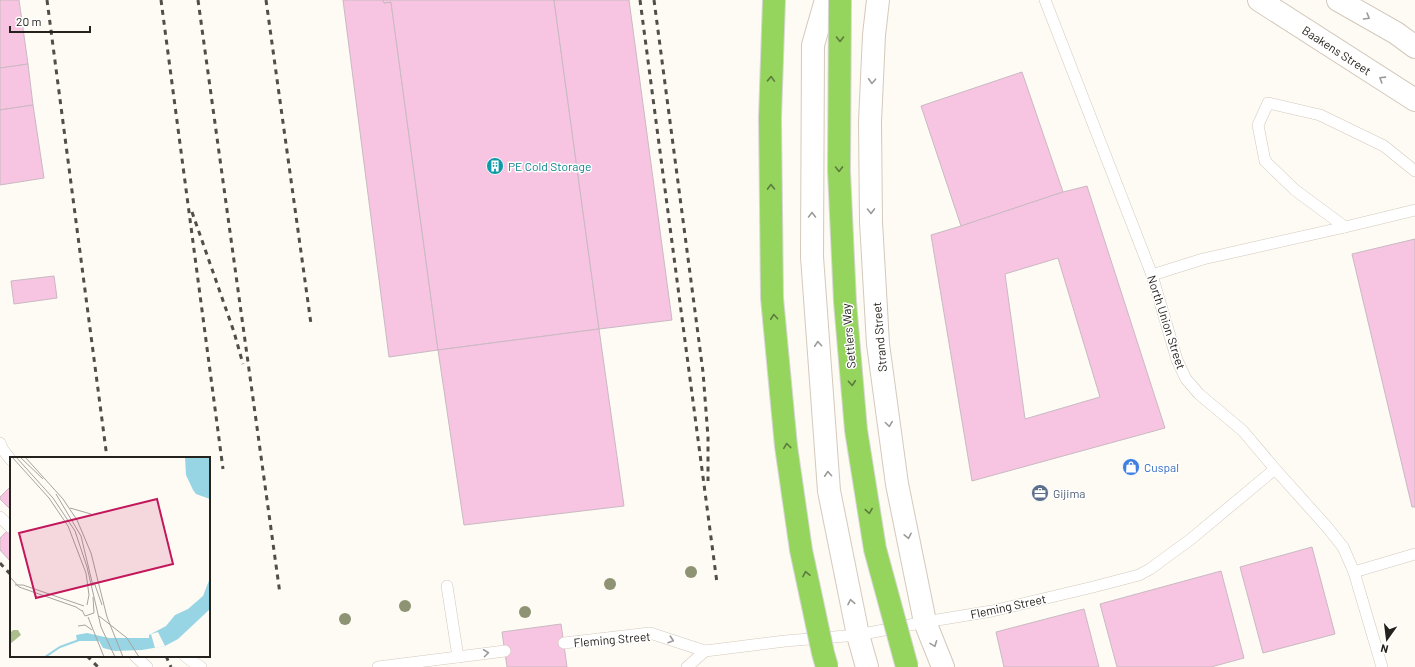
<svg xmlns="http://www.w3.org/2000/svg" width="1415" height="667" font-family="Barlow,sans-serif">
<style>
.building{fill:#f7c5e1;stroke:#c9b9c2;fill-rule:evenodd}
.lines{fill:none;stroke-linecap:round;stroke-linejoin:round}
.service-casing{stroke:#d3c9bc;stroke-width:12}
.tertiary-casing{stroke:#d3c9bc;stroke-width:24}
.motorway-casing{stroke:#d8d7d6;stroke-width:24}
.service{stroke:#fff;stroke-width:11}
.tertiary{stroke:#fff;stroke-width:22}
.motorway{stroke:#95d55e;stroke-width:22}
.rail{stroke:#514d48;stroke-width:3;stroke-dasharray:5 5;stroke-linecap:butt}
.motorway-bridge-casing{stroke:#d8d7d6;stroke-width:24;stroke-linecap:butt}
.motorway-bridge{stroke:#95d55e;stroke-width:22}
.tree{fill:#8d9373}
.oneway{stroke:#9d9b99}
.oneway2{stroke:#5d7b3d}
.labels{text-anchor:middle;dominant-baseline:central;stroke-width:3;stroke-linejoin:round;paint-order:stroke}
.street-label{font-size:12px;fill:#25211c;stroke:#fff}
.culture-label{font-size:12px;fill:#0d838f;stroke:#fff;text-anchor:start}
.shop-label{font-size:12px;fill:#366cbe;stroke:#fff;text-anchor:start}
.service-label{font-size:12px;fill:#4e5e75;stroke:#fff;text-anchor:start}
.inset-river{fill:none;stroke:#97d5e5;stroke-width:2}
.inset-road{fill:none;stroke:#a7a39e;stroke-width:1}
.view{fill:#c2185b;fill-opacity:0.15;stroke:#c2185b;stroke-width:2}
.inset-edge{fill:none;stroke:#25211c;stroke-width:2}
</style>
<rect width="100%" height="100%" fill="#fefaf4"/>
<g class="building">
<polygon points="0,0 19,0 28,64 0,68"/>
<polygon points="343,0 383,0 384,3 391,2 438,350 389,357"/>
<polygon points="383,0 554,0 599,329 438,350 391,2 384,3"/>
<polygon points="554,0 629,0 672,320 599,329"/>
<polygon points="28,64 33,105 0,110 0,68"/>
<polygon points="1022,72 1063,192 961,226 921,106"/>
<polygon points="33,105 44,178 0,185 0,110"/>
<path d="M1087,186l78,242 -193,53 -41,-246 30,-9 102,-34zM1058,258l42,139 -75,22 -20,-145z"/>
<polygon points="1415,239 1415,507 1412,507 1352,254"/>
<polygon points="54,276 57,298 14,304 11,281"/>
<polygon points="599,329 624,506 464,525 438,350"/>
<polygon points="11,486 11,510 0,499 0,497"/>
<polygon points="11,527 11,562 0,550 0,538"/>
<polygon points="1312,547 1335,634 1263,653 1240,567"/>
<polygon points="1221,571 1244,658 1211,667 1117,667 1100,604"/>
<polygon points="1084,609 1099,667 1004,667 996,632"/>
<polygon points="561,624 567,667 507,667 502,632"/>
</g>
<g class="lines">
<g class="service-casing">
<g id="service">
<polyline points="1045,0 1152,275 1177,360 1186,379 1199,394 1243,431 1275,469 1327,527 1343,547 1354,572 1382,667"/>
<polyline points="1345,227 1295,190 1265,161 1258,125 1268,103 1320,115 1384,146 1415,171"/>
<polyline points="1152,275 1203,259 1345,227 1415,210"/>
<polyline points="0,443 3,450 11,460"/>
<polyline points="0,517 10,527"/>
<polyline points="1354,572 1415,554"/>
<polyline points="447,586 458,657"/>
<polyline points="564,643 650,633 705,651 785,641 858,635 925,622 992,611 1093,587 1139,575 1150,569 1191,539 1275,469"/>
<polyline points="135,656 147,667"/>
<polyline points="185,656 193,662 201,667"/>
<polyline points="378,667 505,651"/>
<polyline points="687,667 705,651"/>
</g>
</g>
<g class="tertiary-casing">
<g id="tertiary">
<polyline points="826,0 813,45 812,257 829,491 858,635 867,667"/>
<polyline points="878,0 874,35 870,122 871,222 878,344 897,484 925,622 943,667"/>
<polyline points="1259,0 1415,100"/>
<polyline points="1338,0 1396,33 1415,47"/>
</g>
</g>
<g class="motorway-casing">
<polyline id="motorway" points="770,118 774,0"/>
</g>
<use href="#service" class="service"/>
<use href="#tertiary" class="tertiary"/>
<use href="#motorway" class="motorway"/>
<g class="rail">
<polyline points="47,0 107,458"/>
<polyline points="161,0 223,469"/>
<polyline points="198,0 280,594"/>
<polyline points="266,0 311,324"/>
<polyline points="640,0 717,583"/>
<polyline points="654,0 703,372 708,437 708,481"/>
<polyline points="192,212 234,332 243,364"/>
<polyline points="0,563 11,575"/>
<polyline points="87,656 98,667"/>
<polyline points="166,656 171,667"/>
</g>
<g class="motorway-bridge-casing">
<g id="motorway-bridge">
<polyline points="840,0 839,171 845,302 856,430 875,549 907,667"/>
<polyline points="770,118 772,298 786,446 801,550 823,653 827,667"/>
</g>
</g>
<use href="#motorway-bridge" class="motorway-bridge"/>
</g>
<g class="tree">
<circle cx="691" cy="572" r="6"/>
<circle cx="610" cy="584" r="6"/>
<circle cx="405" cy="606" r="6"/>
<circle cx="525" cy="612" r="6"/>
<circle cx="345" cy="619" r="6"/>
</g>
<defs><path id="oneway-chevron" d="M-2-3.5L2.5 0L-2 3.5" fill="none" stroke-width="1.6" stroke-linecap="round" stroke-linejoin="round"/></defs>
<g class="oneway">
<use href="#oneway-chevron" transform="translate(1367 17) rotate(30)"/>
<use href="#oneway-chevron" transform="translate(1382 79) rotate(-148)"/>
<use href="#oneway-chevron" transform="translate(872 81) rotate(93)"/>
<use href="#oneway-chevron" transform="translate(871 211) rotate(89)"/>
<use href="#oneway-chevron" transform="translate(812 215) rotate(-90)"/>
<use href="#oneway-chevron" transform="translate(818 344) rotate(-94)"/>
<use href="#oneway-chevron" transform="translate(889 424) rotate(82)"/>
<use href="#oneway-chevron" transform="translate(828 474) rotate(-94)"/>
<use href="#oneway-chevron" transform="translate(908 536) rotate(78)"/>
<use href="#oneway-chevron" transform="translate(851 602) rotate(-101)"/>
<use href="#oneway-chevron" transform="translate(671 640) rotate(18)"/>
<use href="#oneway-chevron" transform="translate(934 644) rotate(69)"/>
<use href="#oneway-chevron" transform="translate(486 653) rotate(-7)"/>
</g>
<g class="oneway2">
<use href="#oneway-chevron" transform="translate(840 39) rotate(90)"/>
<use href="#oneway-chevron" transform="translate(771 79) rotate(-88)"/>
<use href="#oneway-chevron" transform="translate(839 169) rotate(89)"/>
<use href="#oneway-chevron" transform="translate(771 187) rotate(-91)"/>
<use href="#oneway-chevron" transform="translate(774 317) rotate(-95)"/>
<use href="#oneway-chevron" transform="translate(852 383) rotate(85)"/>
<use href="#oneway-chevron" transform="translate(787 446) rotate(-97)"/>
<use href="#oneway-chevron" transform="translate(869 511) rotate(81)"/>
<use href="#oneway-chevron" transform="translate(806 574) rotate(-102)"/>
</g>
<defs>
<g id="building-disc" transform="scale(0.9)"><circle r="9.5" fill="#0f9aa8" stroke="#fff"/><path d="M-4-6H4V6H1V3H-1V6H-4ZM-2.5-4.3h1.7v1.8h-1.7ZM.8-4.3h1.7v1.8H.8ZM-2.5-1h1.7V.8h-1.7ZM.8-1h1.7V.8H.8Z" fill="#fff"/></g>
<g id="shop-disc" transform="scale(0.9)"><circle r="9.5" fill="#3f7fe0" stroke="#fff"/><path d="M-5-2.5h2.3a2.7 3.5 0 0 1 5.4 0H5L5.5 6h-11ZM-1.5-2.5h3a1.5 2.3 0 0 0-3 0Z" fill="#fff"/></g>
<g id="office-disc" transform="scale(0.9)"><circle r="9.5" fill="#5c6f8a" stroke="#fff"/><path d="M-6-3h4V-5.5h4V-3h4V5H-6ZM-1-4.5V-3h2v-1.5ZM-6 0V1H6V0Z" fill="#fff"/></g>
</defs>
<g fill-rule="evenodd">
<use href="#building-disc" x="495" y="166"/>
<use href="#shop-disc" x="1131" y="467"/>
<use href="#office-disc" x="1040" y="493"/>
</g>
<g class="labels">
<g class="street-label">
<text transform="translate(1337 50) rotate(33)">Baakens Street</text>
<text transform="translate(1167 322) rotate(72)">North Union Street</text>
<text transform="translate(848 336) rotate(-95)">Settlers Way</text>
<text transform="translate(879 337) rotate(-95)">Strand Street</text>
<text transform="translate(1008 606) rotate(-12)">Fleming Street</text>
<text transform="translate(612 639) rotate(-5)">Fleming Street</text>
</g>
<g class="culture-label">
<text x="508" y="166">PE Cold Storage</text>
</g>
<g class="shop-label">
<text x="1144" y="467">Cuspal</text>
</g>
<g class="service-label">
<text x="1053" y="493">Gijima</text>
</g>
</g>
<g transform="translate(10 457)">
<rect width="200" height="200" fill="#fefaf4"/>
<path d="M3,173h5l3,5 -11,9v-11z" fill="#acbd8e"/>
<path d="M175,0h25v42l-14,-5 -3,-4 -7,-15zM200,121v31l-32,30 -13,7 -23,4 -27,1 -12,-3 -4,-7h-22l-1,-6 11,-2 22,5h40v-3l17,-9 9,-11 13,-6 15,-13z" fill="#97d5e5"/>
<path d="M148,175l7,14 -10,2 -4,-14z" fill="#fefaf4"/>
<path class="inset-river" d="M35,200l15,-10 22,-8"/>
<path class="inset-road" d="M2,0l37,41 19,28 18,47 3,22 -2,10M6,0l37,41 22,33 12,36 14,60 14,30M10,0l23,22M15,0l38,42 14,21 14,33 16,64 16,40M46,37l25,42 12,50M60,51l21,6M0,120l9,10 57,20 6,4M84,125l8,23M5,128h8l61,21M83,140l1,16M72,153l3,6 9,-3M89,159l28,22 12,19M78,160l16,40M68,169l7,-1 7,5"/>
<path class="view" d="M147,42l16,65 -137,34 -17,-65z"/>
<rect width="200" height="200" class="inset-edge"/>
</g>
<g transform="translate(1387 639) rotate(194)" stroke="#ffffff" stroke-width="3" paint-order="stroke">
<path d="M0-3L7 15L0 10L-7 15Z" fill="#25211c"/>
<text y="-6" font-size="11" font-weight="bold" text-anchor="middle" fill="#25211c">N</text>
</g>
<path d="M10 26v6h80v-6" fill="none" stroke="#25211c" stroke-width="2"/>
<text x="16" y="26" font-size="12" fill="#25211c" stroke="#ffffff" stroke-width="3" paint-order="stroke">20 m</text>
</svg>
